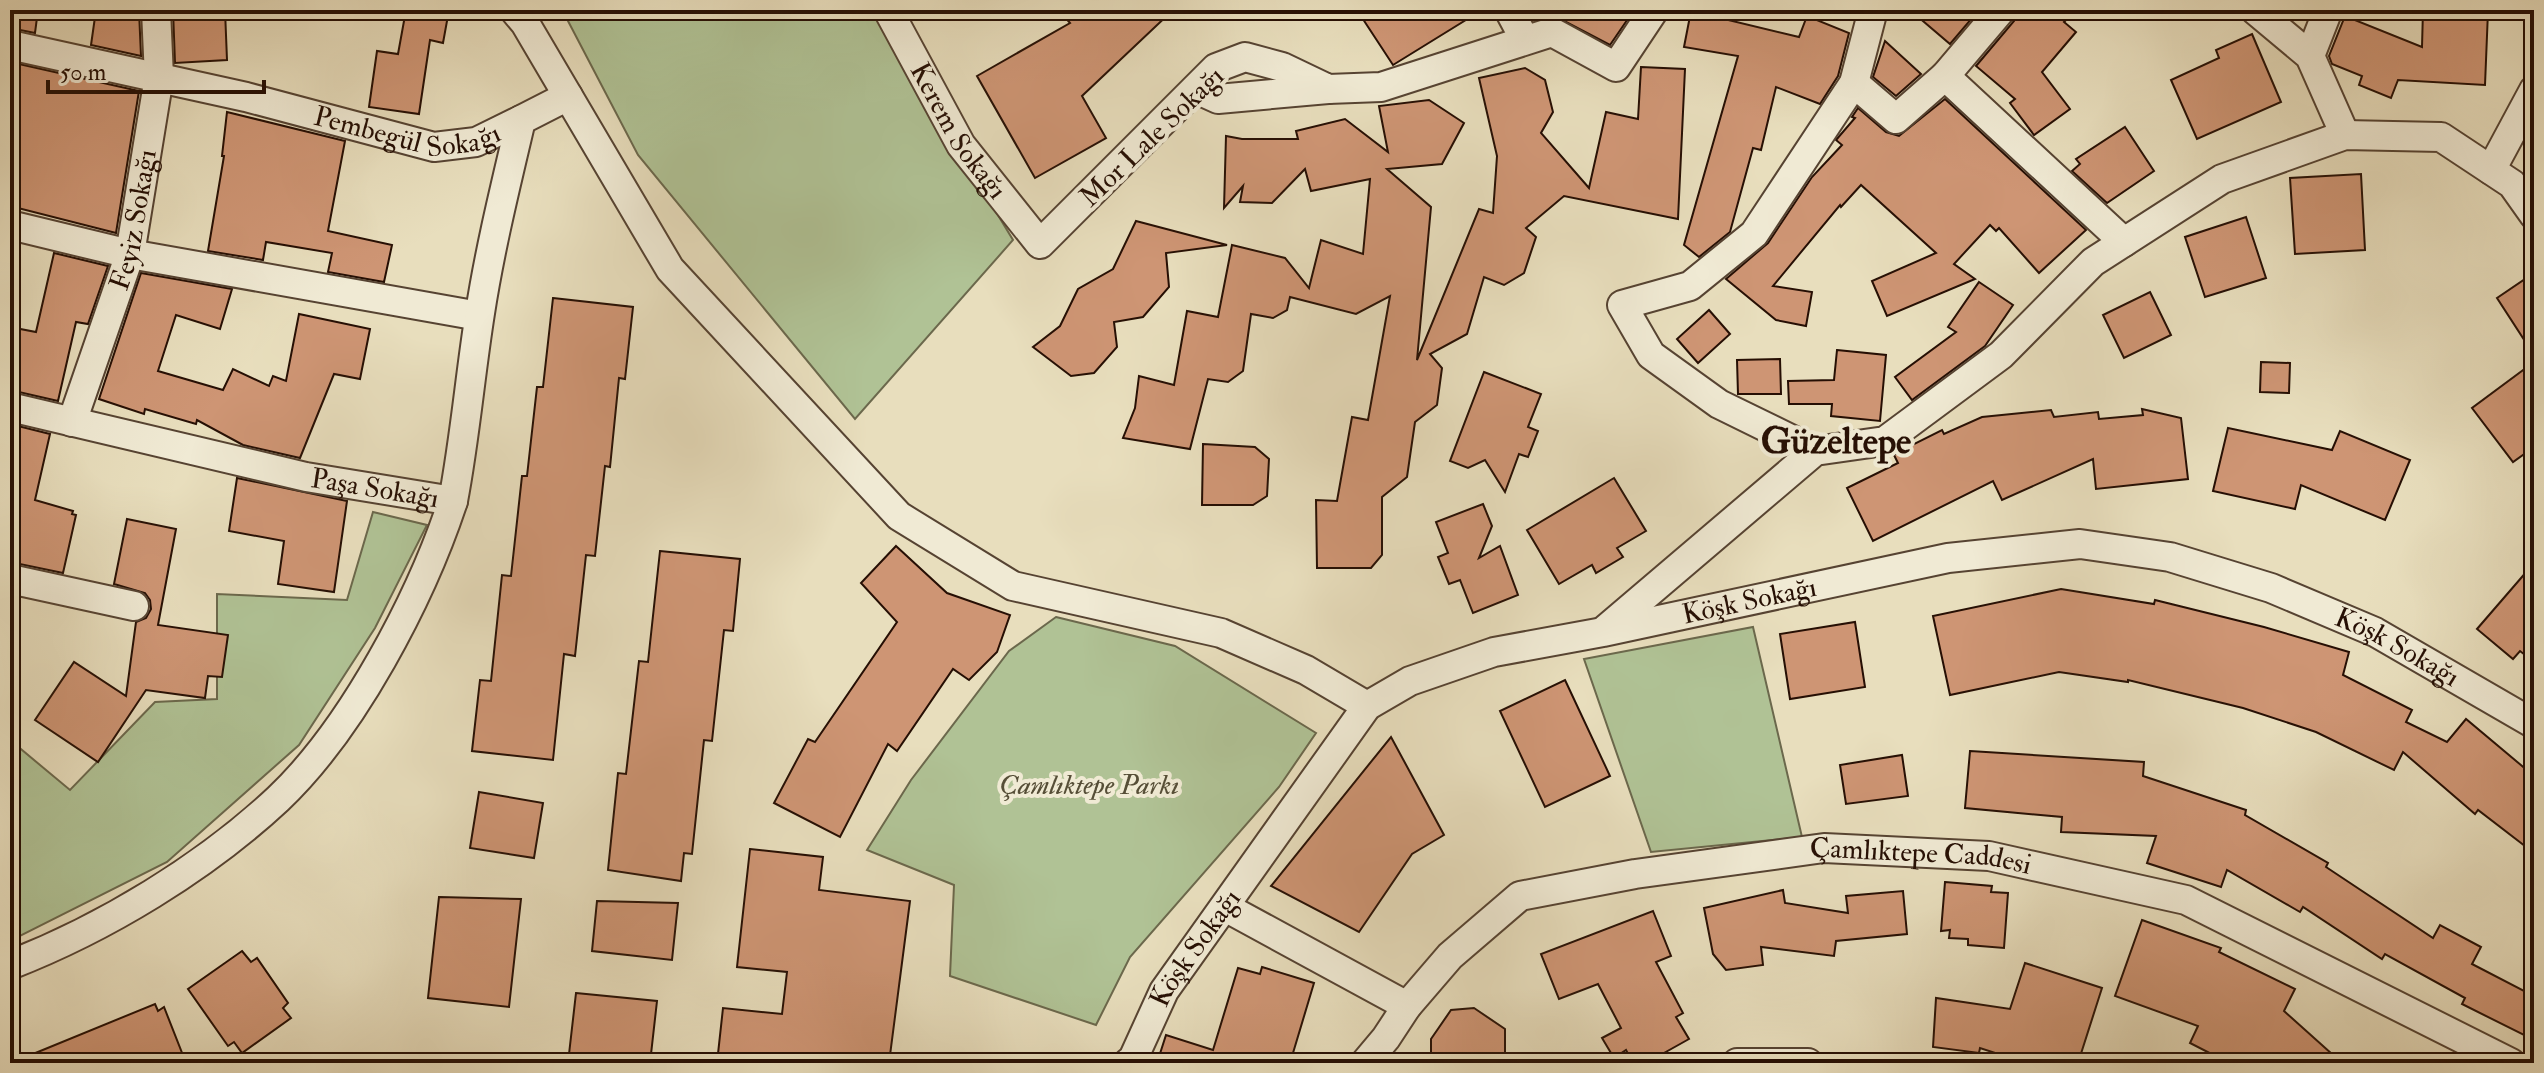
<svg xmlns="http://www.w3.org/2000/svg" width="2544" height="1073" font-family="'IM FELL Double Pica',serif">
<style>
.green{fill:#b0c295;stroke:#6b684c;stroke-width:2}
.building{fill:#ce9574;stroke:#260f04;stroke-width:2}
.lines{fill:none;stroke-linecap:round;stroke-linejoin:round}
.minor-casing{stroke:#564332;stroke-width:32}
.minor{stroke:#f0ead4;stroke-width:28}
.labels{text-anchor:middle;dominant-baseline:central;stroke-width:8;stroke-linejoin:round;paint-order:stroke}
.street-label{font-size:28px;fill:#260f04;stroke:#f0ead4}
.park-label{font-size:28px;font-style:italic;fill:#564e37;stroke:#f0ead4}
.district-label{font-size:36px;font-weight:bold;fill:#260f04;stroke:#f0ead4}
</style>
<rect width="100%" height="100%" fill="#e8debd"/>
<filter id="stains"><feTurbulence type="fractalNoise" baseFrequency=".0025" numOctaves="4"/><feColorMatrix values="0 0 0 0 .2 0 0 0 0 .09 0 0 0 0 .02 0 0 0 .5 -.17"/></filter>
<radialGradient id="worn" r=".72"><stop offset=".6" stop-color="#630" stop-opacity="0"/><stop offset="1" stop-color="#630" stop-opacity=".3"/></radialGradient>
<g class="green">
<polygon points="574,10 874,10 1013,240 855,419 638,155 568,21"/>
<polygon points="373,512 427,525 375,628 299,745 167,862 10,941 10,740 70,790 155,702 217,699 217,594 347,600"/>
<polygon points="1056,617 1175,646 1316,733 1279,787 1130,957 1096,1025 950,976 954,885 867,850 911,780 1009,651"/>
<polygon points="1753,627 1802,837 1651,852 1584,659"/>
</g>
<g class="building">
<polygon points="10,10 38,10 35,33 10,28"/>
<polygon points="96,10 139,11 141,56 91,45"/>
<polygon points="173,10 225,10 227,60 175,63"/>
<polygon points="406,10 449,10 443,43 430,40 419,114 369,107 377,51 398,54"/>
<polygon points="1059,10 1173,10 1082,96 1106,138 1035,178 977,76 1070,23"/>
<polygon points="1357,10 1482,10 1393,65"/>
<polygon points="1543,10 1634,10 1610,45"/>
<polygon points="1910,10 1979,10 1950,44"/>
<polygon points="2018,10 2076,10 2064,22 2076,32 2042,72 2070,109 2034,135 2010,103 2015,99 1976,66 2014,21"/>
<polygon points="2423,10 2488,11 2485,85 2398,80 2391,98 2359,85 2362,76 2332,64 2329,56 2345,16 2422,47"/>
<polygon points="1691,11 1799,37 1807,16 1849,33 1838,76 1820,104 1776,87 1761,150 1753,148 1730,232 1699,257 1684,245 1738,56 1684,47"/>
<polygon points="2252,34 2281,102 2197,139 2171,80 2219,58 2216,50"/>
<polygon points="1885,41 1921,74 1896,96 1873,77"/>
<polygon points="19,64 139,91 116,233 10,206 10,105"/>
<polygon points="1641,67 1685,69 1678,219 1564,196 1526,228 1536,237 1524,273 1504,285 1484,277 1467,334 1430,354 1442,368 1437,405 1415,422 1407,477 1382,497 1382,555 1371,568 1317,568 1316,500 1337,501 1352,417 1368,420 1390,296 1356,314 1290,297 1287,310 1273,318 1251,314 1243,371 1228,382 1208,379 1190,449 1123,438 1135,408 1139,376 1174,385 1187,311 1218,317 1232,245 1285,258 1309,288 1321,240 1363,254 1370,179 1311,191 1305,169 1272,203 1240,202 1243,186 1224,208 1226,136 1242,139 1298,139 1296,131 1345,119 1388,152 1379,106 1429,100 1464,123 1442,164 1387,169 1431,207 1417,360 1479,209 1493,213 1497,156 1479,78 1525,68 1545,80 1553,112 1541,133 1589,188 1606,112 1638,119"/>
<polygon points="1945,99 2086,230 2039,273 1999,228 1996,231 1990,225 1954,264 1975,279 1887,316 1872,281 1936,253 1861,185 1841,207 1840,205 1773,286 1812,292 1806,326 1776,320 1726,279 1768,243 1812,177 1842,145 1836,140 1855,118 1852,117 1858,108 1886,132 1899,136"/>
<polygon points="227,112 345,141 328,231 392,245 384,282 328,272 332,253 266,242 263,260 208,251 224,156 222,156"/>
<polygon points="2125,127 2154,171 2107,203 2072,171 2080,164 2076,159"/>
<polygon points="2361,174 2365,250 2295,254 2290,178"/>
<polygon points="2246,217 2266,278 2205,297 2185,237"/>
<polygon points="1136,221 1227,245 1166,253 1169,287 1143,317 1114,322 1117,347 1094,373 1071,376 1033,347 1060,326 1078,289 1113,269"/>
<polygon points="54,253 108,266 88,324 76,322 58,401 10,390 10,327 36,332"/>
<polygon points="141,273 232,289 220,329 176,315 158,371 223,390 233,369 269,386 273,376 286,381 299,314 370,329 360,379 334,374 300,458 243,445 197,420 196,424 145,409 144,414 99,399"/>
<polygon points="2534,273 2534,355 2497,298"/>
<polygon points="1979,282 2013,305 1985,346 1912,400 1895,377 1956,332 1948,327"/>
<polygon points="2150,292 2171,335 2124,358 2103,315"/>
<polygon points="553,298 633,307 625,379 619,378 610,467 605,466 595,556 586,555 575,656 564,654 553,760 472,751 480,680 491,681 502,575 511,576 522,476 527,476 537,387 543,387"/>
<polygon points="1709,310 1730,334 1698,363 1677,339"/>
<polygon points="1837,350 1886,355 1880,421 1831,416 1832,404 1789,404 1788,381 1834,380"/>
<polygon points="1780,359 1781,394 1738,394 1737,360"/>
<polygon points="2261,362 2290,363 2289,393 2260,392"/>
<polygon points="2534,362 2534,447 2513,462 2472,408"/>
<polygon points="1484,372 1541,394 1528,427 1538,431 1528,457 1519,454 1505,492 1485,460 1468,468 1450,461"/>
<polygon points="2142,409 2181,418 2188,479 2096,489 2093,459 2002,500 1993,481 1873,541 1847,488 1898,463 1894,455 1902,450 1942,430 1944,434 1982,417 2051,410 2054,417 2098,412 2099,419 2143,415"/>
<polygon points="10,424 50,434 35,500 73,511 72,514 76,515 63,573 10,562"/>
<polygon points="2228,428 2332,450 2340,431 2410,460 2385,520 2301,485 2295,509 2213,491"/>
<polygon points="1203,444 1255,447 1269,459 1267,496 1253,505 1202,505"/>
<polygon points="237,478 347,501 334,592 278,584 284,541 229,531"/>
<polygon points="1614,478 1646,531 1617,548 1623,557 1596,573 1592,565 1559,584 1527,530"/>
<polygon points="1483,504 1492,526 1479,558 1500,546 1518,595 1473,613 1460,580 1449,584 1438,557 1448,553 1436,522"/>
<polygon points="127,519 176,529 158,625 228,635 222,677 208,676 205,698 146,690 98,762 35,720 74,662 126,696 136,622 146,618 151,609 150,600 145,593 114,584"/>
<polygon points="896,546 947,593 1010,615 997,652 969,680 953,669 897,751 888,744 840,837 774,803 808,739 815,742 897,622 861,583"/>
<polygon points="660,551 740,559 733,631 724,630 712,741 704,740 692,854 684,853 681,881 608,870 618,773 626,774 639,661 648,662"/>
<polygon points="2534,563 2534,662 2520,651 2513,659 2477,629"/>
<polygon points="2061,589 2154,604 2155,600 2264,627 2349,652 2343,675 2412,710 2406,722 2447,742 2466,719 2534,776 2534,853 2478,810 2475,814 2403,752 2394,770 2316,732 2243,708 2128,680 2128,682 2059,672 1950,695 1933,616"/>
<polygon points="1855,622 1865,687 1790,699 1780,634"/>
<polygon points="1565,680 1610,776 1545,807 1500,711"/>
<polygon points="1391,737 1444,835 1412,854 1359,932 1271,886"/>
<polygon points="1970,751 2144,762 2143,776 2246,810 2245,815 2328,863 2326,867 2433,938 2440,925 2481,947 2472,964 2534,996 2534,1040 2462,1004 2465,998 2385,954 2382,959 2303,907 2300,912 2227,870 2221,887 2147,863 2156,836 2061,832 2062,817 1965,808"/>
<polygon points="1902,755 1908,796 1846,804 1840,765"/>
<polygon points="479,792 543,803 534,858 470,848"/>
<polygon points="750,849 823,857 819,890 910,901 889,1063 717,1063 723,1008 782,1014 787,972 737,967"/>
<polygon points="1945,882 1992,886 1991,892 2008,893 2004,948 1968,945 1968,939 1949,938 1950,930 1941,931"/>
<polygon points="1783,890 1785,903 1848,913 1846,896 1903,891 1907,934 1836,941 1834,956 1761,947 1763,965 1726,970 1713,954 1704,908"/>
<polygon points="439,897 521,899 509,1007 428,998"/>
<polygon points="597,901 678,903 672,960 592,951"/>
<polygon points="1653,911 1671,956 1656,962 1683,1013 1676,1017 1689,1039 1646,1063 1633,1063 1626,1050 1614,1058 1602,1038 1621,1028 1598,984 1559,999 1541,954"/>
<polygon points="2142,920 2221,948 2219,952 2295,989 2284,1011 2342,1063 2229,1063 2190,1043 2198,1026 2115,996"/>
<polygon points="242,951 251,962 257,958 288,1003 283,1008 291,1018 242,1053 234,1042 228,1046 188,989"/>
<polygon points="2025,963 2102,988 2078,1063 2026,1063 1980,1048 1979,1053 1933,1047 1936,998 2010,1009"/>
<polygon points="1262,967 1314,983 1290,1063 1157,1063 1166,1035 1213,1050 1238,968 1260,974"/>
<polygon points="576,993 657,1001 650,1063 568,1063"/>
<polygon points="155,1004 158,1011 164,1007 186,1063 11,1063"/>
<polygon points="1474,1008 1505,1029 1505,1063 1431,1063 1431,1039 1451,1010"/>
</g>
<g class="lines">
<g class="minor-casing">
<g id="minor">
<polyline points="514,10 525,23 670,269 899,516 1013,586 1221,633 1306,670 1367,706"/>
<path id="s1" d="M888,10l73,135 79,99 176,-176 29,-11 37,10 46,22 53,-2 171,-55 64,35 38,-57"/>
<polyline points="1509,10 1525,40"/>
<polyline points="2255,10 2310,56 2345,135"/>
<path id="s2" d="M10,45l236,52 188,50 42,-5 45,-22"/>
<polyline points="2310,56 2328,10"/>
<polyline points="1945,76 2124,242"/>
<polyline points="1854,83 1896,119 1945,76 2001,10"/>
<polyline points="1196,89 1218,99 1328,89"/>
<polyline points="2491,170 2534,90"/>
<polyline points="10,225 130,254 479,316"/>
<path id="s3" d="M10,407l296,70 147,24c12,-63 17,-125 27,-188 10,-65 26,-129 41,-193l47,-24"/>
<path id="s4" d="M72,422l58,-168 29,-177 -3,-67"/>
<polyline points="1815,451 1719,404 1651,355 1622,305 1690,286 1754,234 1854,83 1873,10"/>
<polyline points="10,579 134,606"/>
<polyline points="1606,629 1815,451 1885,441 2001,355 2093,262 2222,179 2345,135 2441,137 2512,184 2534,215"/>
<polyline points="1225,907 1407,1006"/>
<path d="M10,965c95,-37 194,-97 268,-166 75,-71 143,-201 175,-298"/>
<path id="s5" d="M1128,1063l5,-4 31,-68 203,-285 43,-25 84,-29 109,-20 345,-74 132,-14 90,13 101,31 104,44 159,92"/>
<path id="s6" d="M1365,1063l21,-25 21,-32 43,-50 70,-60 115,-22 189,-26 165,8 197,44 325,163"/>
<polyline points="1737,1063 1808,1063"/>
</g>
</g>
<use href="#minor" class="minor"/>
</g>
<g class="labels">
<g class="street-label">
<text stroke="none"><textPath href="#s2" startOffset="408">Pembegül Sokağı</textPath></text>
<text stroke="none"><textPath href="#s1" startOffset="140">Kerem Sokağı</textPath></text>
<text transform="translate(1152 137) rotate(-44)">Mor Lale Sokağı</text>
<text stroke="none"><textPath href="#s4" startOffset="212">Feyiz Sokağı</textPath></text>
<text stroke="none"><textPath href="#s3" startOffset="374">Paşa Sokağı</textPath></text>
<text stroke="none"><textPath href="#s5" startOffset="830">Köşk Sokağı</textPath></text>
<text stroke="none"><textPath href="#s5" startOffset="1502">Köşk Sokağı</textPath></text>
<text stroke="none"><textPath href="#s6" startOffset="634">Çamlıktepe Caddesi</textPath></text>
<text stroke="none"><textPath href="#s5" startOffset="134">Köşk Sokağı</textPath></text>
</g>
<g class="park-label">
<text x="1089" y="785">Çamlıktepe Parkı</text>
</g>
<g class="district-label">
<text x="1836" y="441">Güzeltepe</text>
</g>
</g>
<rect width="2544" height="1073" fill="none" stroke="#e8debd" stroke-width="40"/>
<rect x="12" y="12" width="2520" height="1049" fill="none" stroke="#260f04" stroke-width="4"/>
<rect x="20" y="20" width="2504" height="1033" fill="none" stroke="#260f04" stroke-width="2"/>
<path d="M48 80v12h216v-12" fill="none" stroke="#260f04" stroke-width="4"/>
<text x="60" y="80" font-size="24" fill="#260f04" stroke="#f0ead4" stroke-width="6" paint-order="stroke">50 m</text>
<rect width="100%" height="100%" filter="url(#stains)"/>
<rect width="100%" height="100%" fill="url(#worn)"/>
</svg>
